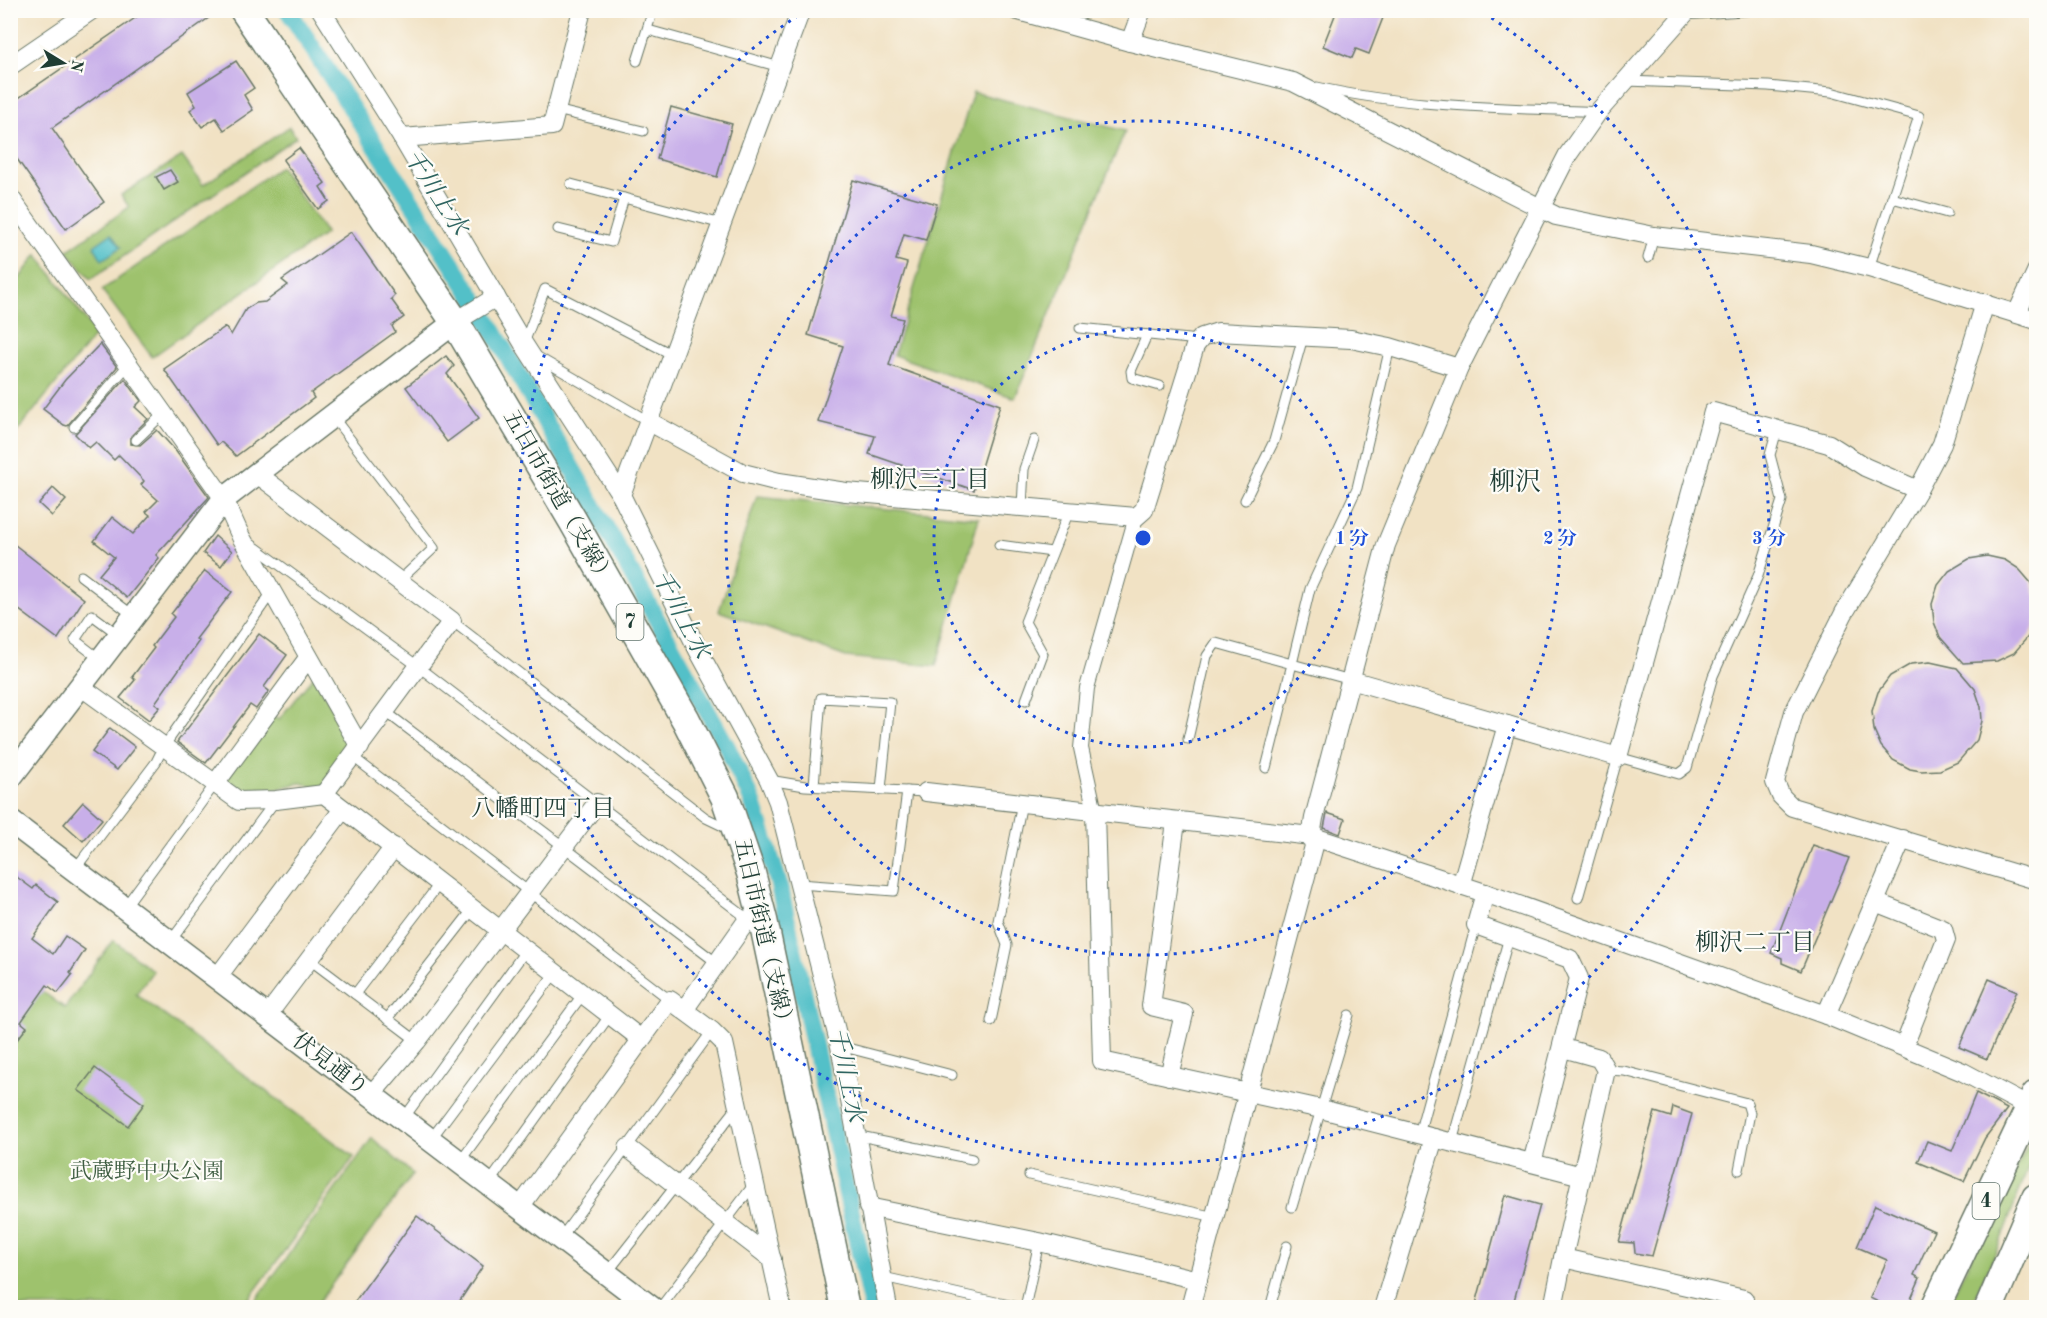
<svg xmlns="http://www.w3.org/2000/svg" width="2047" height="1318" font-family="'Old Standard TT','Noto Serif JP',serif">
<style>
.green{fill:#9ec26d;stroke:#5e8050;stroke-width:1.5}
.water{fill:#52c0c8;stroke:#387e7e;stroke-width:1.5}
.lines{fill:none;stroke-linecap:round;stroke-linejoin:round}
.canal{stroke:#52c0c8;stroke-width:18}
.building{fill:#c8afe9}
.service-casing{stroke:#687766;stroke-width:11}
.pedestrian-casing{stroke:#687766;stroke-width:16}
.minor-casing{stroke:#687766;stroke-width:20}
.tertiary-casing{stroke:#687766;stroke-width:25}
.primary-casing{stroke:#687766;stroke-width:31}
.service{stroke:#fff;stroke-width:9}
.pedestrian{stroke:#fff;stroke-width:14}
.minor{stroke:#fff;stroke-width:18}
.tertiary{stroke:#fff;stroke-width:22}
.primary{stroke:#fff;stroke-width:28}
.ring{fill:none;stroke:#1d4ed8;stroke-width:3;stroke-dasharray:3 6}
.labels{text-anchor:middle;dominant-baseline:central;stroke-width:4.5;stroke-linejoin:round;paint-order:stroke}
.shield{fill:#fdfcf7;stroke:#62766e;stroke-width:1.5}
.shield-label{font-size:21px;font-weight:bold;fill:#1f3d34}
.street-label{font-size:22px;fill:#1f3d34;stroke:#fdfcf7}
.park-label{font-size:22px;fill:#3f5e42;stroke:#fdfcf7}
.water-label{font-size:24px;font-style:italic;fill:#2e6460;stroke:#fdfcf7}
.neighbourhood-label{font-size:24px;fill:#1f3d34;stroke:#fdfcf7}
.quarter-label{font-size:26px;fill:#1f3d34;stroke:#fdfcf7}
.centre{fill:#1d4ed8;stroke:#fdfcf7;stroke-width:3}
.ring-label{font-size:18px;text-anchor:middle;font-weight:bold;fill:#1d4ed8;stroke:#fdfcf7;stroke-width:4.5;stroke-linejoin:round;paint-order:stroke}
</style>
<rect width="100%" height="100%" fill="#fdfcf7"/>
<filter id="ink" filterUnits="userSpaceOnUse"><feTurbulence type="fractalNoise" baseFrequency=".0167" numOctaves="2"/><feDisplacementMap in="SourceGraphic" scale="12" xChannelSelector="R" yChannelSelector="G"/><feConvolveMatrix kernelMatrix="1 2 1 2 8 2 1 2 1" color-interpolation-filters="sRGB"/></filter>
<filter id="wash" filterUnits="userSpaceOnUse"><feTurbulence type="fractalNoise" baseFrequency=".008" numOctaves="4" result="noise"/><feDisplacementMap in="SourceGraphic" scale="24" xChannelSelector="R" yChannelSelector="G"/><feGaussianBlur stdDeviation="1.35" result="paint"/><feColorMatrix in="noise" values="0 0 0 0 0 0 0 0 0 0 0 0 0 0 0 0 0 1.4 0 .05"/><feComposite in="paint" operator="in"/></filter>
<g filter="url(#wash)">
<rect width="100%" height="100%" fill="#f1e2c4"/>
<g class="green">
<polygon points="973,92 1125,131 1015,398 894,355"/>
<polygon points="289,127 296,137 91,279 67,251 129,207 121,195 182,156 203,185"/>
<polygon points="280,167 326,233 152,357 102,290"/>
<polygon points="37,254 96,334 11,439 11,290"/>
<polygon points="757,496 979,518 936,666 846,657 719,611"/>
<polygon points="314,676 354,746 322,788 300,783 240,797 220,783 272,715 279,719"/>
<polygon points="113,940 153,971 136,994 354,1157 243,1307 11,1307 10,968 65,1008"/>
<polygon points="2036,1128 2036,1147 1999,1245 1970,1307 1946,1308"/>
<polygon points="372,1138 413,1174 315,1307 251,1307"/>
</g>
<polygon class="water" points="111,234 121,247 102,260 94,246"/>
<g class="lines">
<polyline class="canal" points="288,10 479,306 614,542 727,747 752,800 778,881 872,1308"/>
</g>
<g id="blocks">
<g class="building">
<polygon points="147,10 220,10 52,128 104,202 66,229 10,149 10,104"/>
<polygon points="1337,10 1386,10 1369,54 1356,49 1352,58 1323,46"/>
<polygon points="236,61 254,88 244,95 253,110 224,130 216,118 202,127 190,110 196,106 188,92"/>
<polygon points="671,107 732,124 717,177 657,159"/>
<polygon points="299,148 325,183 320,187 329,201 318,209 283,160"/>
<polygon points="170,170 178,182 164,190 156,177"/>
<polygon points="853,180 937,204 926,240 904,234 896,260 907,263 891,316 903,319 889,365 1000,405 974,490 869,454 875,436 818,422 843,346 808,335"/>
<polygon points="351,232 395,295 391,299 404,317 392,326 395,332 311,393 314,398 236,456 221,442 217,445 164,369 225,327 231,335 246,309 256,303 265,302 288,285 282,280"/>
<polygon points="100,344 117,367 67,426 64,425 43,409 65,380"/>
<polygon points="446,356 454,366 447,374 479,418 447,442 406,387"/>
<polygon points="125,379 141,401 135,407 148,419 131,436 131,444 140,445 157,430 175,450 209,497 156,555 159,558 127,598 99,575 114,557 94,541 112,517 133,534 150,515 146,512 158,500 141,485 144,481 119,455 114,460 96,442 89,448 75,434"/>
<polygon points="53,488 66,500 52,516 39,504"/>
<polygon points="215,536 232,551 221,566 203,553"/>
<polygon points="10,541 84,599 58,639 10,603"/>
<polygon points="1987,556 2005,560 2019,569 2031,583 2037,600 2037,616 2032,632 2014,653 1997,661 1963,663 1940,637 1934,622 1932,604 1938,585 1949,571 1969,559"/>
<polygon points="205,571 232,592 196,639 199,641 155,703 160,707 149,720 120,698 135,680 132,677 154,648 152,646 174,617 171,614"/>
<polygon points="259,634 287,655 264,687 269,691 256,709 250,705 206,763 177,742"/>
<polygon points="1930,662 1957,668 1975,689 1981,707 1982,721 1977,740 1958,762 1940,770 1921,771 1910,769 1893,760 1881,746 1874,730 1872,711 1878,692 1890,676 1911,664"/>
<polygon points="110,728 135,747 117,770 92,752"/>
<polygon points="83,802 102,819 83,841 64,824"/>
<polygon points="1327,813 1345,819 1340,834 1324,828"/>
<polygon points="1813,845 1849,858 1801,971 1782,963 1782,958 1771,953"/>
<polygon points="10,872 33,889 36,885 58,902 32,938 53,954 65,936 85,950 70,973 72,975 58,993 47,985 21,1022 27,1027 10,1049"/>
<polygon points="1989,979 2017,991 1987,1059 1959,1047"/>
<polygon points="95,1068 144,1104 128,1126 78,1090"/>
<polygon points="1976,1093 2007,1109 1985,1138 1964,1181 1918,1162 1927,1141 1952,1151"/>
<polygon points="1673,1107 1692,1114 1652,1256 1635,1253 1634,1243 1619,1242 1655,1112 1671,1117"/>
<polygon points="1505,1195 1540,1205 1512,1308 1475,1308"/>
<polygon points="1875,1205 1934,1231 1914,1275 1920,1278 1907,1308 1890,1308 1870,1298 1887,1260 1857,1247"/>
<polygon points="417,1216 483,1266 455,1308 350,1308"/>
</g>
</g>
</g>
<g filter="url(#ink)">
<use href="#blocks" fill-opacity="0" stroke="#687766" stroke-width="1.5"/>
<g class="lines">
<g class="service-casing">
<g id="service">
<polyline points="1685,15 1757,10"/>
<polyline points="648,30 780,67"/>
<polyline points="637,61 653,10"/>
<polyline points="1626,81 1768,86 1831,92 1919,116 1892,198 1947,213"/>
<path d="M1317,87c92,21 188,20 281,25"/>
<polyline points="556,110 643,131"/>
<polyline points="571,184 722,224"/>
<polyline points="558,229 611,242 624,198"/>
<polyline points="1648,258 1654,236"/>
<polyline points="1869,268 1892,198"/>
<polyline points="1080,328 1199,340"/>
<polyline points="1147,335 1131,371 1132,378 1160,386"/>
<polyline points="524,343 545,289 673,355"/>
<polyline points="536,356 648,421"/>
<polyline points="333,417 434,548 399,581"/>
<polyline points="74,427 129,364"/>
<polyline points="136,440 164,413"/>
<polyline points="1245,500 1274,441 1303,337"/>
<polyline points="1022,507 1024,469 1034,440"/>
<polyline points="251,544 419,667 748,919"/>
<polyline points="999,545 1052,552"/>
<polyline points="81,576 134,616"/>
<polyline points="452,621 706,818 731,830"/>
<polyline points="101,660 75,640 92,615 119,635"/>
<polyline points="1351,680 1292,664 1310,589 1357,488 1390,347"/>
<polyline points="1026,700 1043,654 1025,622 1069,511"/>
<polyline points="386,712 717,963"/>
<polyline points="1188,739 1207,656 1216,643 1292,664 1266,768"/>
<polyline points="353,757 670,1000"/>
<polyline points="769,780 805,786 926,792"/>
<polyline points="814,786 821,698 890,702 881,789"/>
<polyline points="75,869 156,762 163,748 272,592"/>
<polyline points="799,884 894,891 907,791"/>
<polyline points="1578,898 1618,757 1679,774 1687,768 1713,676 1758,576 1782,500 1770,455 1777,430"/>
<polyline points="124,908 215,784"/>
<polyline points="170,942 276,800"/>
<polyline points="310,960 417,1041"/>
<polyline points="355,994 440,883"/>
<polyline points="387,1019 473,909"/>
<polyline points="991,1021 1007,945 998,921 1022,803"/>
<polyline points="840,1046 952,1075"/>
<polyline points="1606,1070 1624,1071 1747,1103 1750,1113 1739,1170"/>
<polyline points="404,1118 526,950"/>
<polyline points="1419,1134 1476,925"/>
<polyline points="855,1135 972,1159"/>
<polyline points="431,1139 555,973"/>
<polyline points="1452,1142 1509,937"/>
<polyline points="460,1161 583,994"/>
<polyline points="1029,1175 1215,1217"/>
<polyline points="489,1183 610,1015"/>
<polyline points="1292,1207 1349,1015"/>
<polyline points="560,1239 712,1031"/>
<polyline points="607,1273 736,1109"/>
<polyline points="883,1277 1023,1308"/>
<polyline points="660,1308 754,1184"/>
<polyline points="1025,1308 1039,1242"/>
<polyline points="1270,1308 1287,1246"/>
</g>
</g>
<g class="pedestrian-casing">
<polyline id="pedestrian" points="1095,812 1081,748 1087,688 1136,517"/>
</g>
<g class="minor-casing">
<g id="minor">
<polyline points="321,10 402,138 523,343 621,495 699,652 769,780 778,802 840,1046 888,1308"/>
<polyline points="1015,10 1130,42 1293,82 1556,216 1654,236 1811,254 1869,268 2036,320"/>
<polyline points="1130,42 1142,10"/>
<polyline points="10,66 92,10"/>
<polyline points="402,138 552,126 582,10"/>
<polyline points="10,197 224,499 241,537 360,747"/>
<polyline points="1985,303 1942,444 1918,490 1844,613 1794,712 1775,782 1781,796 1792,807 2036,880"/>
<polyline points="2017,313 2036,272"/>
<polyline points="455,322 496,297"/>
<polyline points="648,421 743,473 779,482 846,492 1136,517 1144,510 1195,346 1202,337 1218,332 1351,339 1390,347 1459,368"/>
<polyline points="256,473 452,621 324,794"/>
<polyline points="621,495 801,10"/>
<polyline points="1351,680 1618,757 1713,412 1829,444 1865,467 1918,490"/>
<polyline points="80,686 239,801 276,800 324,794 641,1039"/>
<polyline points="215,784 308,658"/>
<polyline points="926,792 1311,836 1485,893 1826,1015 1963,1072 2031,1108"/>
<polyline points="1095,812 1102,1061 1321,1109 1582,1176"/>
<polyline points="1461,886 1507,725"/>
<polyline points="1485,893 1476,925 1570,959 1579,978 1532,1163"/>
<polyline points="1875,902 1943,929 1946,940 1904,1046"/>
<polyline points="216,979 343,809"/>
<polyline points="684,1010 748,919 763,920"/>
<polyline points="1826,1015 1902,839"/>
<polyline points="266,1017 394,847"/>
<polyline points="1563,1048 1599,1058 1606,1070 1563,1258 1744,1299"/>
<polyline points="1169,1076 1184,1014 1151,1006 1176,822"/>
<polyline points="370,1096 417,1041 597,803"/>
<polyline points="628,1148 772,1259"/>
<polyline points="520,1207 670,1000 712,1031 724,1043 782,1308"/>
<polyline points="868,1207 1039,1242 1198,1280"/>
<polyline points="1190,1308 1314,846 1311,836 1314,818 1386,545 1459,368 1567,156 1598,112 1688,10"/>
<polyline points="1383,1308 1434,1138"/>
<polyline points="1553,1308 1563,1258"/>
</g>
</g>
<g class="tertiary-casing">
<g id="tertiary">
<polyline points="10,778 224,499 455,322"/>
<polyline points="10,821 652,1308"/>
</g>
</g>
<g class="primary-casing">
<g id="primary">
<polyline points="244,10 455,322 573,521 686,720 725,797 751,873 763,920 845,1308"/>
<polyline points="1935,1308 2036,1095"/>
<polyline points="1989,1308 2036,1198"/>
</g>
</g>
<use href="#service" class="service"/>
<use href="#pedestrian" class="pedestrian"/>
<use href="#minor" class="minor"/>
<use href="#tertiary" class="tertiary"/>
<use href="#primary" class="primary"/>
</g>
</g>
<g class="ring">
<circle cx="1143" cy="538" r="209"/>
<circle cx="1143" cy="538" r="417"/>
<path d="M1484 13A626 626 0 1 1 802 13"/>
</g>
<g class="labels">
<g class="shield">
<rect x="616.5" y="604" width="27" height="36" rx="4.5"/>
<rect x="1972.5" y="1183" width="27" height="36" rx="4.5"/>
</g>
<g class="shield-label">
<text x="630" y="622">7</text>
<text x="1986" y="1201">4</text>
</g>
<g class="street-label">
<text transform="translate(558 498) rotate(60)">五日市街道（支線）</text>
<text transform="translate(763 935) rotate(77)">五日市街道（支線）</text>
<text transform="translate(330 1065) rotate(37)">伏見通り</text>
</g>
<g class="park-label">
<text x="147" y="1172">武蔵野中央公園</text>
</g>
<g class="water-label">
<text transform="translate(435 193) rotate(57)">千川上水</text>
<text transform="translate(680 615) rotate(62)">千川上水</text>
<text transform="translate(845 1075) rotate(78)">千川上水</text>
</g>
<g class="neighbourhood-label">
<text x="930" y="481">柳沢三丁目</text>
<text x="543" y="810">八幡町四丁目</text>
<text x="1755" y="944">柳沢二丁目</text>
</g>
<g class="quarter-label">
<text x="1515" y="483">柳沢</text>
</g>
</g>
<circle cx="1143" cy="538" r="9" class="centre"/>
<g class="ring-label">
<text x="1352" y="544">1 分</text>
<text x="1560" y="544">2 分</text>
<text x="1769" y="544">3 分</text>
</g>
<rect width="2047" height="1318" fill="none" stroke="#fdfcf7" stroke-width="36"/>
<g transform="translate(63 63) rotate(101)" stroke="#fdfcf7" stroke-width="4.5" paint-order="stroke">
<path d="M0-4.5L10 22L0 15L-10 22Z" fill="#1f3d34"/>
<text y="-9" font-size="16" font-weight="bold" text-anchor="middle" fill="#1f3d34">N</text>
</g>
</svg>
